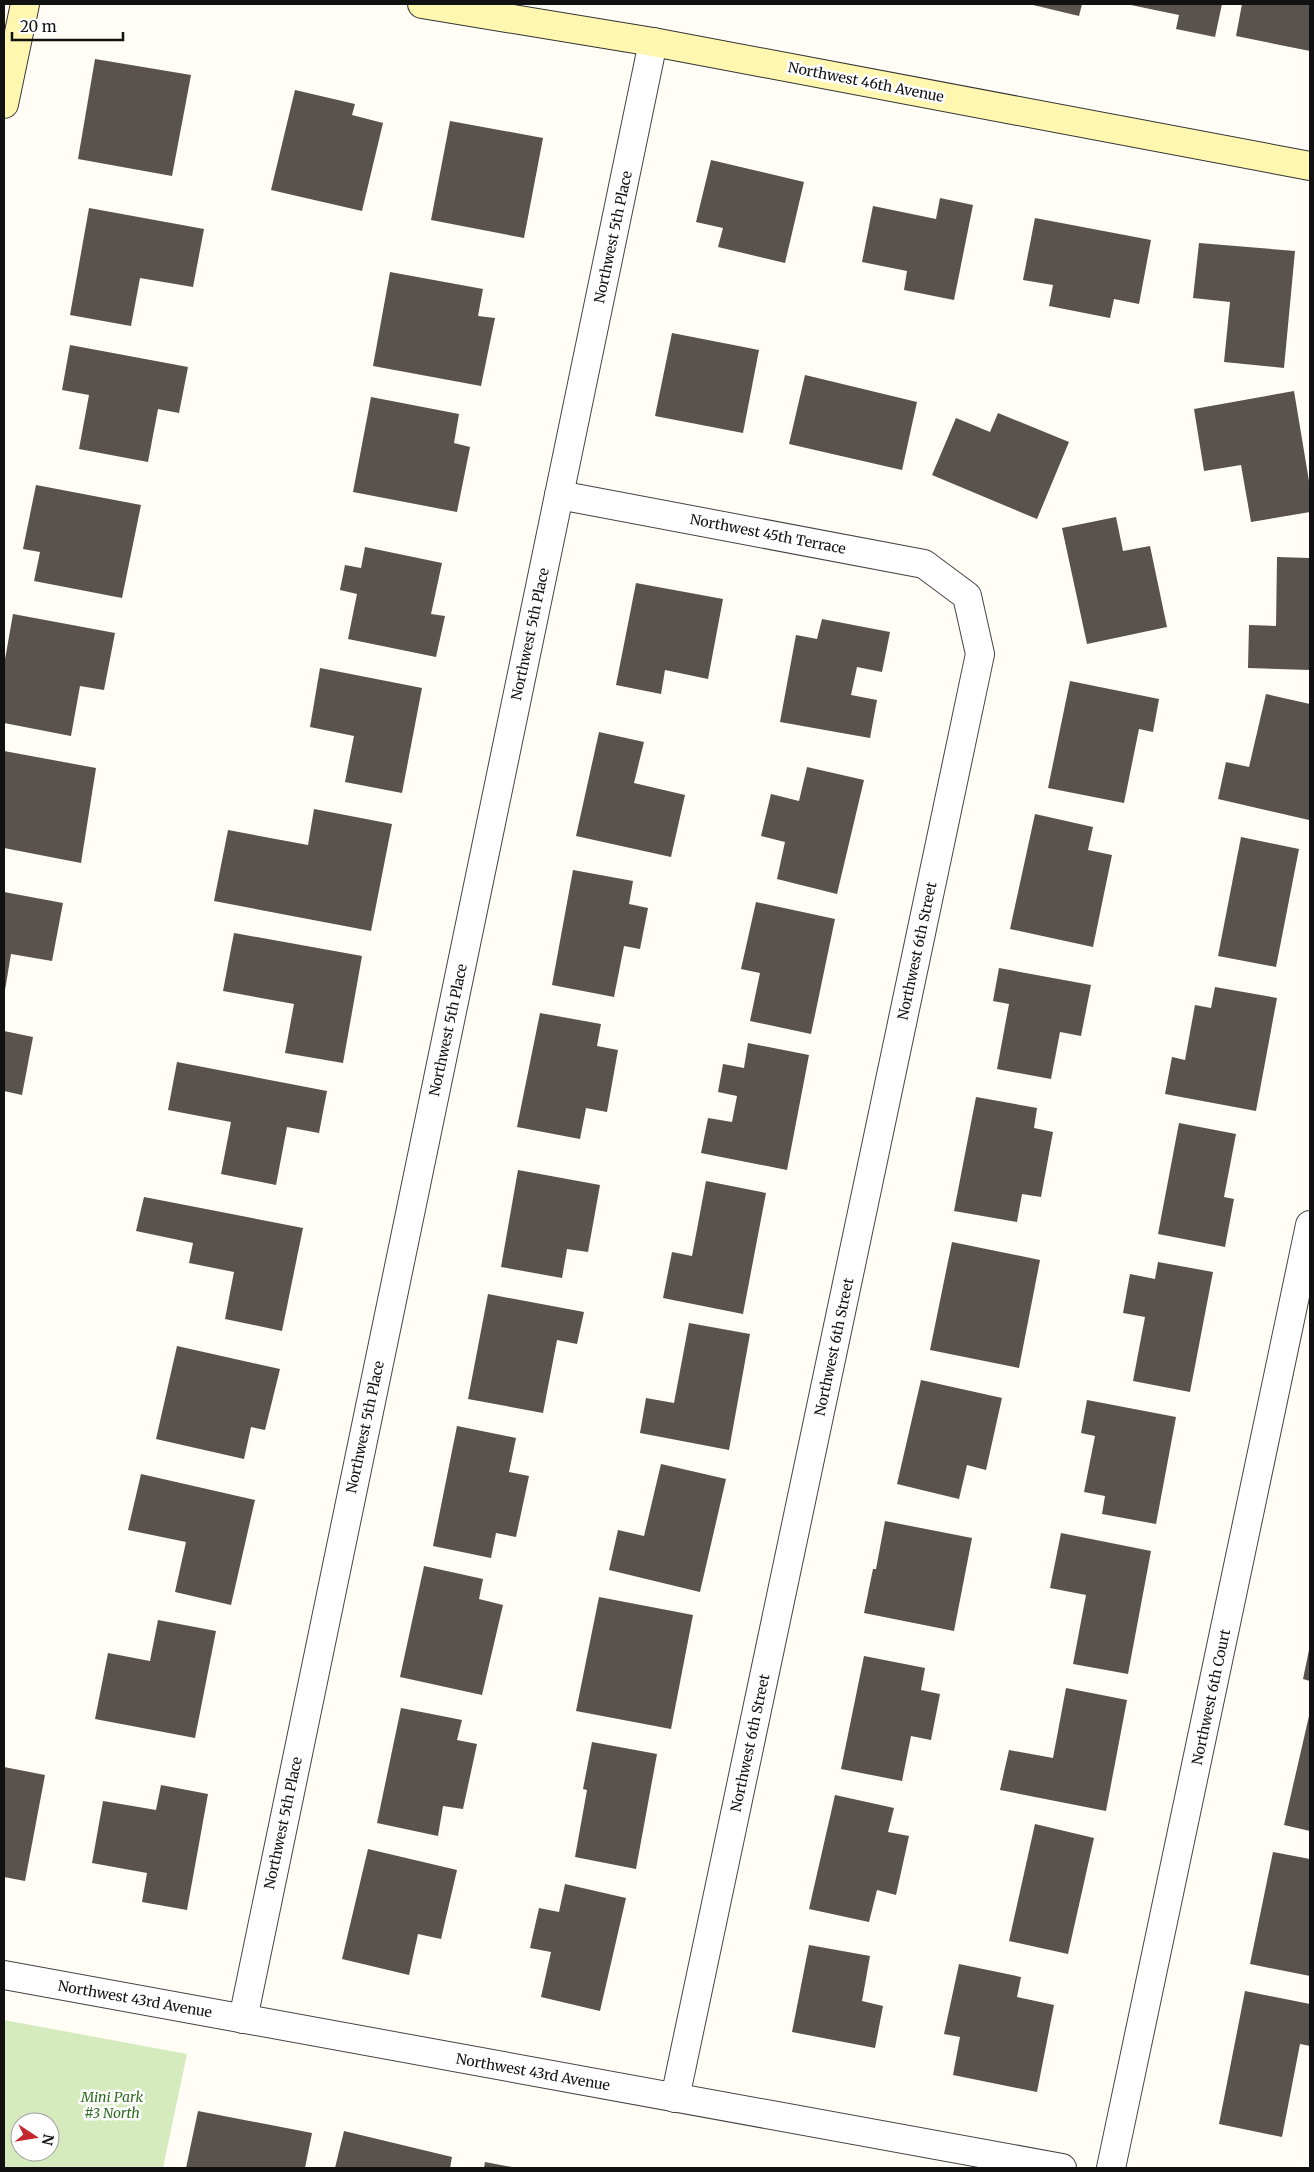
<svg xmlns="http://www.w3.org/2000/svg" width="1314" height="2172" font-family="Merriweather,serif">
<style>
.green{fill:#d5ebbd;fill-rule:evenodd}
.building{fill:#5a524d}
.lines{fill:none;stroke-linecap:round;stroke-linejoin:round}
.street-casing{stroke:#444;stroke-width:30}
.secondary-casing{stroke:#333;stroke-width:30}
.street{stroke:#fff;stroke-width:28}
.secondary{stroke:#fff6b0;stroke-width:28}
.labels{text-anchor:middle;dominant-baseline:central;stroke-width:5;stroke-linejoin:round;paint-order:stroke}
.street-label{font-size:14px;fill:#111;stroke:#fff}
.park-label{font-size:14px;font-style:italic;fill:#2f6b1f;stroke:#fff}
</style>
<rect width="100%" height="100%" fill="#fffdf5"/>
<path class="green" d="M4,2020l183,34 -24,114h-159zM20,2122h30v30h-30z"/>
<g class="building">
<polygon points="1029,4 1082,4 1079,16"/>
<polygon points="1126,4 1222,4 1215,37 1176,29 1179,15"/>
<polygon points="1242,4 1310,4 1310,51 1236,36"/>
<polygon points="95,59 191,75 172,176 78,159"/>
<polygon points="295,90 355,104 352,115 383,123 362,211 271,190"/>
<polygon points="450,121 543,138 524,238 431,220"/>
<polygon points="711,160 804,182 785,263 718,247 723,228 696,222"/>
<polygon points="940,198 973,205 954,300 904,290 907,271 862,262 873,206 936,219"/>
<polygon points="89,208 204,229 193,287 140,278 131,326 70,315"/>
<polygon points="1035,218 1151,240 1139,304 1114,299 1110,318 1049,306 1053,285 1023,280"/>
<polygon points="1199,243 1295,251 1284,368 1224,362 1230,302 1193,298"/>
<polygon points="390,272 483,289 478,316 495,318 481,386 373,366"/>
<polygon points="672,333 759,350 743,433 655,416"/>
<polygon points="70,345 188,367 179,413 158,409 148,462 79,449 89,395 62,390"/>
<polygon points="805,375 917,402 902,470 789,444"/>
<polygon points="1294,391 1310,487 1310,512 1251,522 1241,465 1204,471 1194,409"/>
<polygon points="371,397 459,414 454,443 470,447 457,512 353,492"/>
<polygon points="998,413 1069,442 1037,519 932,475 956,418 990,432"/>
<polygon points="36,485 141,505 122,598 34,581 40,552 23,549"/>
<polygon points="1116,517 1123,551 1150,546 1167,627 1087,644 1062,528"/>
<polygon points="365,547 442,563 431,614 445,616 436,657 348,639 357,594 340,590 345,565 361,568"/>
<polygon points="1277,557 1310,558 1310,670 1248,668 1249,625 1276,626"/>
<polygon points="636,583 723,599 708,679 665,670 661,694 616,685"/>
<polygon points="13,614 115,633 104,690 80,686 71,736 4,723 4,665"/>
<polygon points="822,619 890,632 882,672 857,667 851,695 877,700 870,738 780,722 796,635 817,639"/>
<polygon points="320,668 422,688 402,793 345,782 354,736 310,727"/>
<polygon points="1070,681 1159,699 1153,732 1139,729 1124,803 1048,788"/>
<polygon points="1266,694 1310,704 1310,813 1309,820 1218,799 1226,762 1249,767"/>
<polygon points="599,732 644,742 634,783 685,795 671,857 576,836"/>
<polygon points="4,751 96,768 81,863 4,848"/>
<polygon points="807,767 864,780 837,894 777,879 785,842 761,836 771,794 799,801"/>
<polygon points="314,809 392,824 371,931 214,901 228,830 308,845"/>
<polygon points="1035,814 1093,827 1088,850 1112,855 1093,947 1010,929"/>
<polygon points="1241,837 1299,849 1276,967 1218,956"/>
<polygon points="573,870 633,881 629,904 648,908 640,949 624,946 614,997 552,985"/>
<polygon points="4,892 63,903 52,961 11,954 5,990"/>
<polygon points="756,902 835,919 811,1034 750,1021 760,973 741,969"/>
<polygon points="234,933 362,956 343,1063 285,1053 294,1004 223,991"/>
<polygon points="999,968 1091,985 1081,1036 1060,1032 1051,1079 997,1069 1009,1004 993,1001"/>
<polygon points="1215,987 1277,998 1256,1111 1165,1094 1172,1057 1185,1060 1195,1005 1211,1008"/>
<polygon points="540,1013 601,1024 597,1046 618,1050 607,1112 586,1108 580,1139 517,1127"/>
<polygon points="4,1031 33,1037 22,1095 4,1091"/>
<polygon points="748,1043 809,1055 787,1170 701,1153 708,1118 732,1122 737,1096 718,1092 723,1064 744,1068"/>
<polygon points="177,1062 327,1091 319,1133 287,1127 276,1185 221,1174 231,1122 168,1110"/>
<polygon points="976,1097 1037,1108 1034,1128 1053,1132 1041,1197 1022,1194 1017,1222 954,1211"/>
<polygon points="1179,1123 1236,1134 1224,1197 1234,1199 1225,1247 1158,1234"/>
<polygon points="518,1170 600,1185 588,1252 567,1249 562,1278 501,1267"/>
<polygon points="706,1181 766,1193 743,1314 663,1298 672,1252 692,1256"/>
<polygon points="144,1197 303,1228 282,1331 225,1319 234,1272 189,1263 193,1243 136,1231"/>
<polygon points="952,1242 1040,1260 1019,1368 930,1350"/>
<polygon points="1158,1262 1213,1272 1190,1392 1133,1381 1145,1317 1123,1313 1130,1274 1155,1279"/>
<polygon points="488,1294 584,1312 577,1344 557,1340 543,1413 468,1399"/>
<polygon points="689,1323 750,1334 729,1450 640,1433 646,1398 674,1403"/>
<polygon points="177,1346 280,1369 265,1430 251,1427 244,1459 156,1439"/>
<polygon points="921,1380 1002,1398 986,1470 967,1465 959,1499 897,1484"/>
<polygon points="1087,1400 1176,1417 1156,1524 1102,1514 1105,1496 1084,1492 1095,1436 1081,1433"/>
<polygon points="457,1426 516,1438 509,1472 529,1476 516,1537 496,1533 491,1558 433,1546"/>
<polygon points="661,1464 726,1479 700,1592 609,1570 618,1530 644,1536"/>
<polygon points="141,1474 255,1500 231,1605 175,1592 186,1542 128,1530"/>
<polygon points="885,1521 972,1538 954,1631 864,1613 873,1569 876,1569"/>
<polygon points="1061,1533 1151,1551 1128,1674 1073,1664 1086,1595 1050,1588"/>
<polygon points="424,1566 483,1579 479,1599 503,1605 482,1695 400,1677"/>
<polygon points="599,1597 693,1615 671,1729 576,1711"/>
<polygon points="158,1620 216,1631 195,1738 95,1719 108,1653 150,1661"/>
<polygon points="1309,1650 1310,1650 1310,1681 1303,1679"/>
<polygon points="864,1656 925,1668 921,1690 940,1694 931,1740 911,1736 902,1781 841,1769"/>
<polygon points="1066,1688 1127,1700 1106,1811 1000,1790 1009,1750 1053,1758"/>
<polygon points="401,1708 462,1720 457,1740 477,1744 463,1809 443,1806 438,1836 377,1823"/>
<polygon points="1309,1716 1310,1716 1310,1831 1284,1825"/>
<polygon points="592,1742 657,1754 636,1869 575,1857 587,1790 583,1789"/>
<polygon points="4,1767 45,1775 25,1881 4,1877"/>
<polygon points="161,1785 208,1794 187,1910 142,1902 147,1873 92,1863 103,1801 156,1810"/>
<polygon points="835,1795 894,1808 888,1832 909,1836 896,1895 877,1890 869,1922 809,1909"/>
<polygon points="1035,1824 1094,1838 1068,1954 1009,1941"/>
<polygon points="368,1849 457,1870 441,1939 418,1934 409,1975 342,1959"/>
<polygon points="1273,1852 1310,1859 1310,1976 1250,1964"/>
<polygon points="565,1884 626,1898 600,2011 541,1997 551,1952 530,1948 539,1908 559,1912"/>
<polygon points="809,1945 870,1956 862,2001 883,2006 875,2048 792,2032"/>
<polygon points="959,1964 1021,1977 1017,1997 1054,2005 1037,2092 953,2075 960,2037 944,2034"/>
<polygon points="1245,1991 1310,2004 1310,2046 1300,2044 1282,2137 1219,2124"/>
<polygon points="198,2111 312,2133 305,2168 186,2168"/>
<polygon points="344,2131 452,2157 450,2168 335,2168"/>
<polygon points="485,2162 512,2167 512,2168 484,2168"/>
</g>
<g class="lines">
<g class="street-casing">
<g id="street">
<polyline points="559,495 924,564 967,596 980,654 675,2098"/>
<polyline points="4,1975 1062,2168"/>
<polyline points="243,2019 653,42"/>
<polyline points="1111,2168 1310,1225"/>
</g>
</g>
<g class="secondary-casing">
<g id="secondary">
<polyline points="422,4 653,42 1310,166"/>
<polyline points="4,104 25,4"/>
</g>
</g>
<use href="#street" class="street"/>
<use href="#secondary" class="secondary"/>
</g>
<g class="labels">
<g class="street-label">
<text transform="translate(866 82) rotate(11)">Northwest 46th Avenue</text>
<text transform="translate(613 237) rotate(-78)">Northwest 5th Place</text>
<text transform="translate(768 534) rotate(11)">Northwest 45th Terrace</text>
<text transform="translate(530 634) rotate(-78)">Northwest 5th Place</text>
<text transform="translate(917 951) rotate(-78)">Northwest 6th Street</text>
<text transform="translate(448 1030) rotate(-78)">Northwest 5th Place</text>
<text transform="translate(834 1347) rotate(-78)">Northwest 6th Street</text>
<text transform="translate(365 1427) rotate(-78)">Northwest 5th Place</text>
<text transform="translate(1211 1697) rotate(-78)">Northwest 6th Court</text>
<text transform="translate(750 1743) rotate(-78)">Northwest 6th Street</text>
<text transform="translate(283 1823) rotate(-78)">Northwest 5th Place</text>
<text transform="translate(135 1999) rotate(10)">Northwest 43rd Avenue</text>
<text transform="translate(533 2072) rotate(10)">Northwest 43rd Avenue</text>
</g>
<g class="park-label">
<text x="112" y="2097">Mini Park<tspan x="112" dy="16">#3 North</tspan></text>
</g>
</g>
<rect width="1314" height="2172" fill="none" stroke="#111111" stroke-width="10"/>
<g transform="translate(35 2137) rotate(102)"><circle r="24" fill="#ffffff" stroke="#a0a0a0"/>
<path d="M0-4L9 19L0 12L-9 19Z" fill="#c4262e"/>
<text y="-8" font-size="14" font-weight="bold" text-anchor="middle" fill="#111111">N</text>
</g>
<path d="M12 32v8h111v-8" fill="none" stroke="#111111" stroke-width="2.5"/>
<text x="20" y="32" font-size="15" fill="#111111" stroke="#ffffff" stroke-width="4" paint-order="stroke">20 m</text>
</svg>
